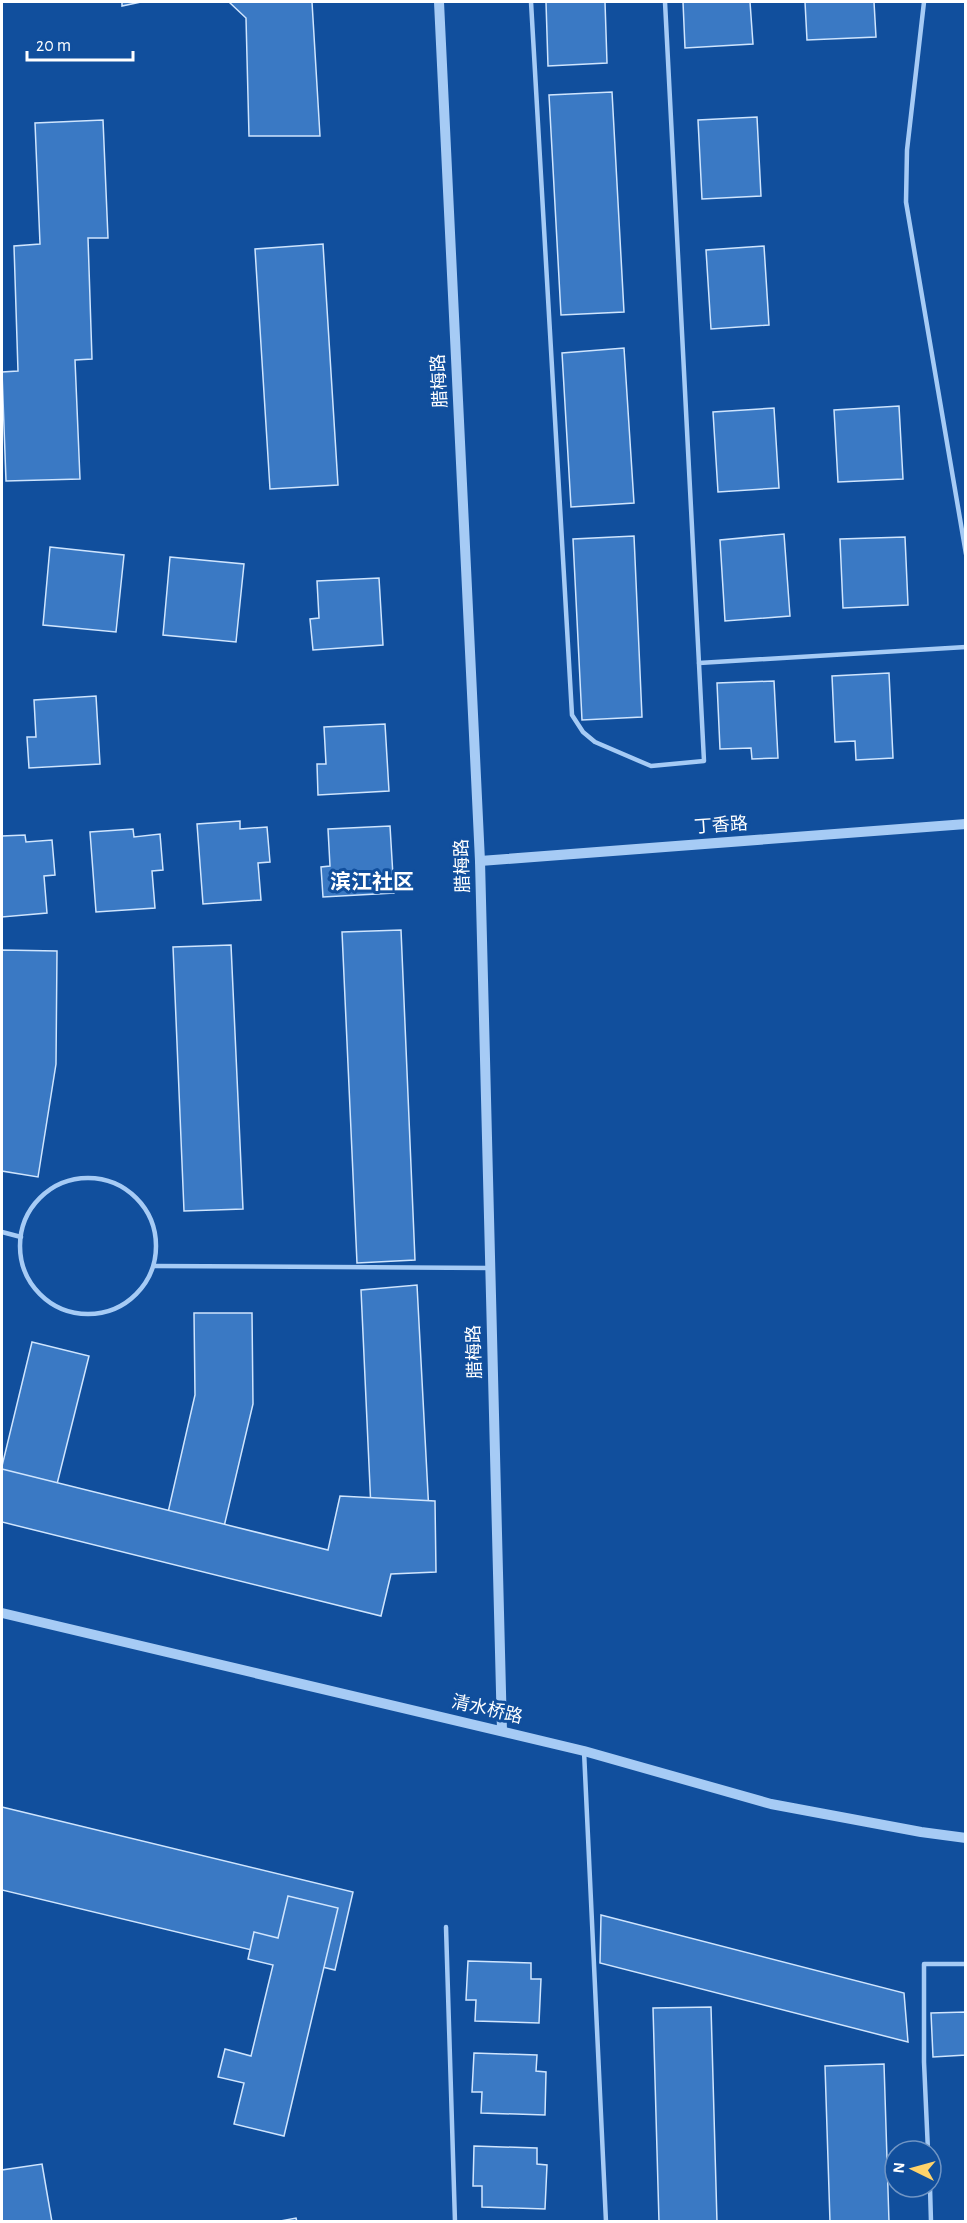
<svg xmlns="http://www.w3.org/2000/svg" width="967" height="2223" font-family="'Alegreya Sans','Noto Sans SC',sans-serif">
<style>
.building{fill:#3a79c4;stroke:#cfe5fe;stroke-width:1.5}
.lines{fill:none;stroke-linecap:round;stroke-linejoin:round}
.service{stroke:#a6cbf5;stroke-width:4.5}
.tertiary{stroke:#a6cbf5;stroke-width:10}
.labels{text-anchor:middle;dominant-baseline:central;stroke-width:6;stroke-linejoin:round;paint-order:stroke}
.street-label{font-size:18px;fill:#fff;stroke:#114f9d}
.quarter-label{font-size:21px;font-weight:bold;fill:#fff;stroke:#114f9d}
</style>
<rect width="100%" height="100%" fill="#114f9d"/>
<g class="building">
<polygon points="122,2 141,2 122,6"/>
<polygon points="229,2 312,2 320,136 249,136 246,18"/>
<polygon points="546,2 605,2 607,63 548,66"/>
<polygon points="683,2 750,2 753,44 685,48"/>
<polygon points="805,2 874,2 876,37 807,40"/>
<polygon points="612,92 624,312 561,315 549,95"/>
<polygon points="757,117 761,196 702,199 698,120"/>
<polygon points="103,120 108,238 88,238 92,359 75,360 80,479 6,481 2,372 18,371 14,246 40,244 35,123"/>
<polygon points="323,244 338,485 270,489 255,249"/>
<polygon points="764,246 769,325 711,329 706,250"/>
<polygon points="624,348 634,503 571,507 562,353"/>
<polygon points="899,406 903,479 838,482 834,410"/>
<polygon points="774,408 779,488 718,492 713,412"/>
<polygon points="784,534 790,616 725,621 720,540"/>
<polygon points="634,536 642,717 582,720 573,539"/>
<polygon points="905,537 908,605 843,608 840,539"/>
<polygon points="50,547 124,555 116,632 43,625"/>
<polygon points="170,557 244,564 236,642 163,635"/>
<polygon points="379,578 383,645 313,650 310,619 319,618 317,581"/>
<polygon points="889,673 893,758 856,760 855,741 835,742 832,676"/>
<polygon points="774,681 778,758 752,759 751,748 720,749 717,683"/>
<polygon points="96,696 100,764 29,768 27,737 36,737 34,700"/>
<polygon points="385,724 389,791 318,795 317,764 326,764 324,727"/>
<polygon points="240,821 240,829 267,827 270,862 258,863 261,900 203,904 197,824"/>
<polygon points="390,826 394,893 323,897 321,867 330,866 328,829"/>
<polygon points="133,829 134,837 160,834 163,870 152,871 155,908 96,912 90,832"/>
<polygon points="25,835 26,842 52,840 55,875 44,876 47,913 2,917 2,836"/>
<polygon points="401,930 415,1260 357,1263 342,932"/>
<polygon points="231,945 243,1209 184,1211 173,947"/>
<polygon points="2,950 57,951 56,1064 38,1177 2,1171"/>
<polygon points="417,1285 430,1532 397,1532 379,1611 322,1595 342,1505 371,1509 361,1290"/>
<polygon points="194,1313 252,1313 253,1404 214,1569 158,1556 195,1395"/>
<polygon points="32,1342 89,1356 46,1528 2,1517 2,1466"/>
<polygon points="2,1469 328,1550 340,1496 435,1501 436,1572 391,1574 381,1616 2,1522"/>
<polygon points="2,1807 353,1892 335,1970 2,1890"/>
<polygon points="288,1896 338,1908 284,2136 234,2124 244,2083 218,2077 225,2049 251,2056 273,1965 248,1959 254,1932 278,1938"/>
<polygon points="601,1915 904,1993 908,2042 600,1963"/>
<polygon points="468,1961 531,1963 531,1979 541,1979 539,2023 475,2021 476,2000 466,2000"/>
<polygon points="711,2007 717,2222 659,2222 653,2008"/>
<polygon points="966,2012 966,2055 933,2057 931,2013"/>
<polygon points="474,2053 537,2055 536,2071 546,2072 545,2115 481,2113 482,2092 472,2092"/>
<polygon points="884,2064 889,2222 830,2222 825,2066"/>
<polygon points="474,2146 537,2148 537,2164 547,2165 545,2209 482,2207 482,2186 473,2186"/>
<polygon points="42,2164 52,2222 2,2222 2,2170"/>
<polygon points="296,2218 297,2222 275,2222"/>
</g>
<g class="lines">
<g class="service">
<polyline points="531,2 572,715 583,732 595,742 651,766 704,761 665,2"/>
<polyline points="924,2 907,150 906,202 966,554"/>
<polyline points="699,663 966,647"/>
<circle cx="88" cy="1246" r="68"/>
<polyline points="2,1232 21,1237"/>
<polyline points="154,1266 489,1268"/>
<polyline points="584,1751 606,2222"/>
<polyline points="446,1927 455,2222"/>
<polyline points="928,2151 924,2062 924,1964 966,1964"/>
<polyline points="930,2187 931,2222"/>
</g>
<g class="tertiary">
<polyline points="439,2 480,861 502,1731"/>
<polyline points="480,861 966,824"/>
<polyline points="2,1613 584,1751 771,1804 921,1832 966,1838"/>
</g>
</g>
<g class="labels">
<g class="street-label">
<text transform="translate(440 381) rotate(-93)">腊梅路</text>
<text transform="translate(721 826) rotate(-4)">丁香路</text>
<text transform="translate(463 866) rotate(-92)">腊梅路</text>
<text transform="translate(475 1352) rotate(-92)">腊梅路</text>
<text transform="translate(487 1710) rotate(13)">清水桥路</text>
</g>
<g class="quarter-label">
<text x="372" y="882">滨江社区</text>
</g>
</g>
<rect width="967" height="2223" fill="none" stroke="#ffffff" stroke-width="6"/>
<g transform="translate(913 2169) rotate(275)"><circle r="28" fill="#114f9d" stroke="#7095c4" stroke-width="1.5"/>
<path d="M0-4.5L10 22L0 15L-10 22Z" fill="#ffd36a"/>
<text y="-9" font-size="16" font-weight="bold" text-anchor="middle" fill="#ffffff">N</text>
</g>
<path d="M27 51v9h106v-9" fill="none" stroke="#ffffff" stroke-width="3"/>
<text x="36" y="51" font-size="18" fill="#ffffff" stroke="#114f9d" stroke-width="4.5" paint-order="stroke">20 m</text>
</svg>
